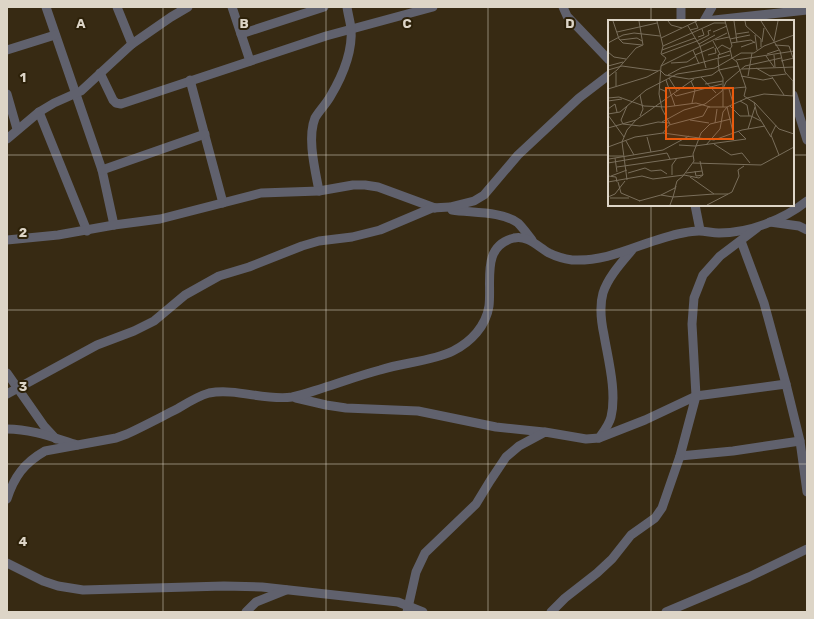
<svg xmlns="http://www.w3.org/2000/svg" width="814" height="619" font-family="Rubik,sans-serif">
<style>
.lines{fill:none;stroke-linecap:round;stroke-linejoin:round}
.minor{stroke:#60616d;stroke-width:9}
.grid{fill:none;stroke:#ddd5c7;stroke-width:1;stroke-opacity:0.55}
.inset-road{fill:none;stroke:#796e5b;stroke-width:1}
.view{fill:#e8590c;fill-opacity:0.15;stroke:#e8590c;stroke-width:2}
.inset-edge{fill:none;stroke:#ddd5c7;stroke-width:2}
.grid-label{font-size:13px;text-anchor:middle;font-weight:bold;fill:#ddd5c7;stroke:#2d2109;stroke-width:4;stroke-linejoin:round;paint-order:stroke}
</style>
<rect width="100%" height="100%" fill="#372a13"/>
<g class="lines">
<g class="minor">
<polyline points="46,7 102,170 114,225"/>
<polyline points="117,7 132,44"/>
<polyline points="232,7 250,61"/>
<polyline points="563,7 567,16 609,60"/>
<polyline points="681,7 681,21"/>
<polyline points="704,21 712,7"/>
<polyline points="705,21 807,10"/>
<polyline points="241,34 324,7"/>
<polyline points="7,50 55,35"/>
<polyline points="100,73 113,100 116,103 121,104 326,36 433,7"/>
<polyline points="190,80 223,203"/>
<polyline points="7,94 17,129"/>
<polyline points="793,95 807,140"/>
<polyline points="39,112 87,231"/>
<polyline points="7,139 39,112 54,103 81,91 132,44 171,17 188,7"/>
<polyline points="102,170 205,134"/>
<path d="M319,191c-4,-22 -12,-53 -4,-73 4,-7 11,-14 15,-21 12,-20 23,-44 21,-69 -1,-7 -3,-14 -4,-21"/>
<polyline points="695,205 700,230"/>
<path d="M452,210c19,3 50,1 66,13 5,5 10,12 14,17"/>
<polyline points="770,222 799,226 807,230"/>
<polyline points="7,240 58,235 114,225 160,219 261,193 319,191 353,185 365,185 378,187 435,208"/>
<polyline points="741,241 764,303 786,384 800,441 807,492"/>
<polyline points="7,373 44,426 56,439"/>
<polyline points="7,394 97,345 134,331 154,321 185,295 219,276 249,267 302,246 319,241 352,237 380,230 432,208 450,207 474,201 484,195 518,155 579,98 609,75"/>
<polyline points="296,398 326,405 346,408 418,411 496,427 544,432"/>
<path d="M7,429c25,0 47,9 70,16"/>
<path d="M599,438c5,-7 10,-13 12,-21 6,-25 -3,-58 -7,-82 -3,-14 -5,-28 -1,-42 5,-16 19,-31 29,-43"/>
<polyline points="680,456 733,451 800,441"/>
<path d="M7,499c7,-22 17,-36 38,-48l71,-13 11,-4c17,-8 34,-17 50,-25 10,-6 21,-13 32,-16 28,-5 56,8 83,4 11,-2 21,-6 31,-9 19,-6 38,-13 57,-18 24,-8 50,-8 73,-19 18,-9 33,-25 36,-45 3,-25 -8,-60 25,-68 14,-3 24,9 35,15 6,3 16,6 23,7 41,2 72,-20 111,-27 5,-1 11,-2 16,-2 7,0 13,2 20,2 30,0 64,-13 88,-32"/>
<polyline points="7,563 43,581 58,586 83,590 224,586 262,587 398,602 423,612"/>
<polyline points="246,612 256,602 286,590"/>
<polyline points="407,612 416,572 425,553 476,504 490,481 506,457 519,446 545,432 586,439 599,438 645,420 696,396 786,384"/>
<polyline points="551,612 565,598 597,573 612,559 631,535 655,518 662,508 680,456 696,396 692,324 694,298 703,275 720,256 757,228"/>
<polyline points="666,612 749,577 807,549"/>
</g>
</g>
<path class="grid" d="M163,7v605M326,7v605M488,7v605M651,7v14M7,155h602M793,155h14M651,205v407M7,310h800M7,464h800"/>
<g transform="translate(608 20)">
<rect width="186" height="186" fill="#372a13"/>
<path class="inset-road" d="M5,1l6,18 4,4 19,2M31,1l4,24M49,1l6,25 -2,8 5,4 -5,8 -2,28 3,15 8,15M60,1l3,4 11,3M117,1l7,25 -2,3 2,9 5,4 9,26 -2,8 3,2 17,-4 30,2M126,1l3,21M137,1l1,5 15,13v8M153,1l19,30 5,21 8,9v15M80,6l12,20 6,22M82,10l8,-2 -3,-7M9,12l40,-9M105,12l14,-6M128,14l13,-2M147,15l2,15M90,17l6,-2 -2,-6M53,18l36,-17M122,19l20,-4M12,20l17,-2 5,3M107,20l14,-3M89,21l12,-6 -1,-4 3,-1M105,21l7,13M166,21l4,-20M154,22l2,-14M0,23l15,-8 11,-2 26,3M123,23l20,-3 4,3M91,24l16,-9M167,25l14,1 4,12M55,26l51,-23h12M133,27l14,-5M109,29l5,-4 8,4M54,30l33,-12M85,30l6,14M0,32l6,5 12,2M54,34l35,-13M159,34l12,-4M87,35l19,-8M100,35l8,-2 -1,-5M166,35l1,12M158,36l8,11M111,39l-1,-4 12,-4M128,40l58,-9M173,41l13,-3M63,43l16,-1 9,-6M0,46l15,-4M53,46l66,-33M148,48l14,8 16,-2M134,49l52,-2M0,50l14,-4 36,5M52,50l5,5 24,4 23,-4 7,-5 -1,-11M111,50l4,8v29M111,50l19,-4M8,52v14M60,55l13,-7 49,-13M133,56l22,4 10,-2M140,56l4,-23M0,57l9,-7 19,-22 7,-3M93,57l15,16M164,57l12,18M61,58l8,13M58,60l9,26M83,61l4,9 -3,13M97,64l18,-3M0,69l39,-12 13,-7M52,69l5,2 2,7M116,69l22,-2M121,69l4,14M66,74l2,2 46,-12M0,78l11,-1 25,9 22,1 30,-4 14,4M0,81l14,-2M132,81l7,4 2,11M146,82l3,12 14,23M19,86l-6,14 2,4 17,2 18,-4 12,1M122,86l10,10h11l10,5M119,87l6,25M0,89l7,-5 2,8M0,94l12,-2 26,-22 31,-16 38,-6 26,-15h13l10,-7 30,-11M0,95l16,22M32,96l3,-7 -3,-14M82,100l19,3M54,102l22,-12 21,-6 17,-13 4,-9 19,-16 36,-8M107,103l2,-14M168,105l-5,10 8,20M0,108l28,-8M140,109l7,-22M55,113l51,7 28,-10 23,-4M39,117l4,15M18,121l8,14M106,124l17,11 11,-2 8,10M71,125l16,1 51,-7 -8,-8M98,125l14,-16 3,-17 4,-5M0,127l27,-10 28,-4 6,-8 34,-9 5,-9h19l20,-9 8,5 24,26 15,5M0,136h15M7,138l2,14M1,139l54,-9 26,-14M0,143l59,-10 3,6M85,143l68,2 33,-18M9,147l76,-11M87,151l1,5 7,-1M20,153l17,-5 6,3 10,-1 6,4M78,153l16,-2M64,155v-10l5,-7M0,156l8,1 1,5M3,156l16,-6M82,157l24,17h14M19,160l-5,-38 5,-12 9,-10 58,-41M0,162l34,-6 11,3 31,-4 15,3 4,-3 -3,-14M10,162l3,11 19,8M68,166l-3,11 41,-3M53,175l12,2 -3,8M0,177l7,-3 10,-13M2,178h19M31,181l22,-6 14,-7 2,-7 6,-5 11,-15 -1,-7 8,-21 9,-9 21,-5M99,185l25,-13 7,-16 -1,-6 6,-4"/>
<path class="view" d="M58,68h67v51h-67z"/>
<rect width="186" height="186" class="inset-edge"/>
</g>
<g class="grid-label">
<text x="81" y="28">A</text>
<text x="244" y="28">B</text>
<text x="407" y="28">C</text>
<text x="570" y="28">D</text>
<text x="23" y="82">1</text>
<text x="23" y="237">2</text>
<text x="23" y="391">3</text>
<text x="23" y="546">4</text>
</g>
<rect width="814" height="619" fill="none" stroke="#ddd5c7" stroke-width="16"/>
</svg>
